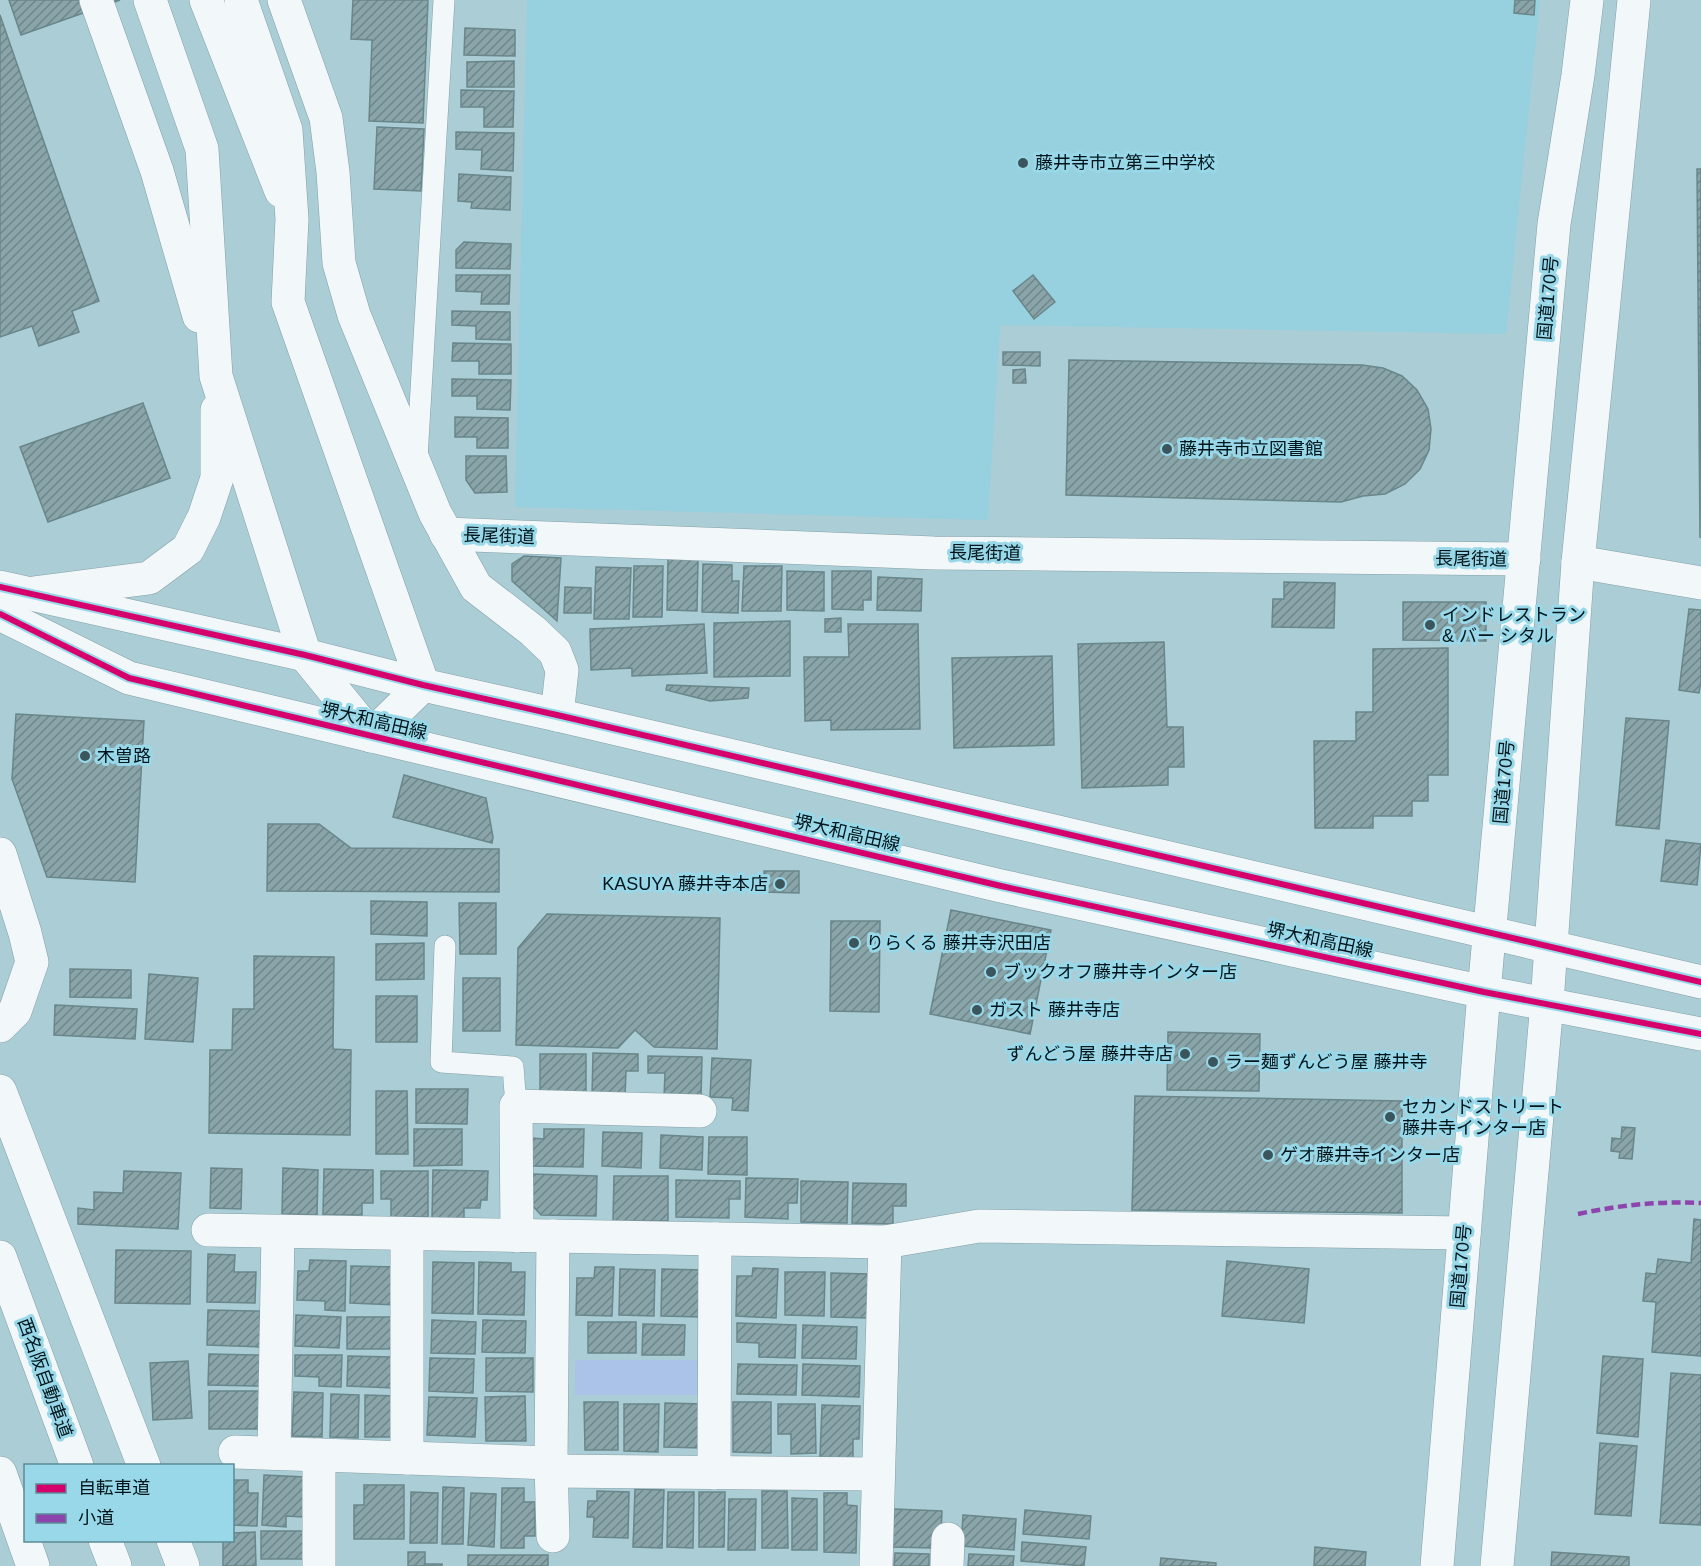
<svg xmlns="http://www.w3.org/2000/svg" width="1701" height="1566" font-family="Helvetica,'Noto Sans JP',sans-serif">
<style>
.built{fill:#97d0de}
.park{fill:#acc3e9}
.building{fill:url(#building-hatch);stroke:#69868a;stroke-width:1.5}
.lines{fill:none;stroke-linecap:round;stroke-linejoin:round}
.service-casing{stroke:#849fa7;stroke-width:22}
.minor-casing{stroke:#849fa7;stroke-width:34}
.primary-casing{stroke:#849fa7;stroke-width:34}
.trunk-casing{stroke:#849fa7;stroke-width:34}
.motorway-casing{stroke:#849fa7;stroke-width:34}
.service{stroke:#f2f8f9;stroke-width:21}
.minor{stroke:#f2f8f9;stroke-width:33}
.primary{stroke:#f2f8f9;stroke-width:33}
.trunk{stroke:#f2f8f9;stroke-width:33}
.motorway{stroke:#f2f8f9;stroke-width:33}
.quiet{stroke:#8e44ad;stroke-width:4.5;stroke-dasharray:9 4.5;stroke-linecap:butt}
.cycleway-casing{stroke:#98d8e8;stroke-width:10}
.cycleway{stroke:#d6006c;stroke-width:6}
.poi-dot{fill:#3b555c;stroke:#98d8e8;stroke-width:2}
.labels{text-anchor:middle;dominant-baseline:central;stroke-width:6;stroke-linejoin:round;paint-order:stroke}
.poi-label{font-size:18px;fill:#00151b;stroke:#98d8e8;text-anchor:start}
.street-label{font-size:18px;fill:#00151b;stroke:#98d8e8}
</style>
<defs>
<pattern id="building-hatch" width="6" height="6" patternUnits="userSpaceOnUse" patternTransform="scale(1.5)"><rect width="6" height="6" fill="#89a5a9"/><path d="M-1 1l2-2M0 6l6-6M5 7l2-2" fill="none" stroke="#6e8589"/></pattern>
</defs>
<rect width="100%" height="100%" fill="#aacdd6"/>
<polygon class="built" points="527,0 1540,0 1506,334 1000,325 988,520 515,507"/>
<rect class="park" x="575" y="1360" width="128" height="35"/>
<g class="building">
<polygon points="9,0 120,0 21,35"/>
<polygon points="353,0 428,0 423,123 369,121 372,40 351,39"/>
<polygon points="1515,0 1535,0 1534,15 1514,13"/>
<polygon points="0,15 99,301 72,311 79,332 39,346 32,326 0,337"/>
<polygon points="465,28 515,30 515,56 464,55"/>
<polygon points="514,61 514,87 467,87 467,62"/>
<polygon points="461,90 514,91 513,127 484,127 484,107 461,107"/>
<polygon points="377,127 424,129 421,191 374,189"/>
<polygon points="456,132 514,133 513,171 481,169 482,150 456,149"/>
<polygon points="1697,169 1701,169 1700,538"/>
<polygon points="459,174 511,177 510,210 471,208 472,202 458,201"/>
<polygon points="464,242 511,244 510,269 456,268 456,250"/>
<polygon points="456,275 510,275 509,304 481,304 482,292 456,291"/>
<polygon points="1033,275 1055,302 1034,319 1013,291"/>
<polygon points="452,311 510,312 510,340 476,339 476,326 452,325"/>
<polygon points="453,343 511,344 511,374 479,374 479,361 452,361"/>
<polygon points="1003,352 1040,352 1040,366 1003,365"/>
<polygon points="1069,360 1362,365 1383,368 1402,376 1417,390 1428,409 1431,429 1429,450 1420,469 1405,484 1385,494 1363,496 1341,502 1066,495"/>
<polygon points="1025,369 1026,383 1013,383 1013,370"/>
<polygon points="452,379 511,380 510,410 477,409 477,396 452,396"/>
<polygon points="143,403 170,478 48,522 20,447"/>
<polygon points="455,417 508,418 508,448 477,448 477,437 455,437"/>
<polygon points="466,456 506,456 507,492 475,493 466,480"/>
<polygon points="524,556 561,558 557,621 512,581 512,564"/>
<polygon points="668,559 698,559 697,611 667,610"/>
<polygon points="703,564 732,565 732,581 739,581 738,613 702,612"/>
<polygon points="634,566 663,566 662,617 633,617"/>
<polygon points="744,566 782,566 781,611 742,611"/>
<polygon points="596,567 631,568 629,619 594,619"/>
<polygon points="787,571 824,572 824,611 787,610"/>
<polygon points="832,571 871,571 871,600 863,600 863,610 832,609"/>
<polygon points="878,577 922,579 921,611 877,610"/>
<polygon points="1284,582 1335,583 1334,628 1272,627 1273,599 1284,599"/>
<polygon points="565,587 591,588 591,613 564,613"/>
<polygon points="1403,602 1486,602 1486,641 1403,640"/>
<polygon points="1689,609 1701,610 1701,681 1699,693 1679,690"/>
<polygon points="841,618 841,632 825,632 825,619"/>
<polygon points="790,621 790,676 714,677 714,623"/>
<polygon points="704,624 707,673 632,676 632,668 591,670 590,629"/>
<polygon points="848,624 918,624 920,729 831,730 831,720 805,721 804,657 849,657"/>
<polygon points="1164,642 1167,727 1183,727 1184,767 1168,767 1168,785 1082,788 1078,644"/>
<polygon points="1448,648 1448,775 1428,775 1428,801 1412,801 1412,816 1373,816 1373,828 1315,828 1314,741 1356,741 1356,712 1373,712 1373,649"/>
<polygon points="1052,656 1054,745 954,748 952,658"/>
<polygon points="667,685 749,688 748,698 710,701 666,690"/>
<polygon points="16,714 144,721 135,882 47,877 12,779"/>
<polygon points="1626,718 1669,721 1659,829 1616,825"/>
<polygon points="404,775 486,798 493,837 492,843 393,817"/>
<polygon points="268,824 319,824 351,848 499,849 499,892 267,891"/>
<polygon points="1666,840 1701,844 1697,885 1661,881"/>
<polygon points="764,871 799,871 799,893 764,892"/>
<polygon points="371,901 427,902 427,936 371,934"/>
<polygon points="459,903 496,903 496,954 460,954"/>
<polygon points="951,910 1051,930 1030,1034 930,1014"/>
<polygon points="547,914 720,918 717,1049 654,1047 635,1030 618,1048 516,1045 518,948"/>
<polygon points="831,921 880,921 879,1012 830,1011"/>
<polygon points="424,943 424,979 376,980 376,944"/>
<polygon points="254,956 334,957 333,1049 351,1050 350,1135 209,1133 210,1050 232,1050 233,1009 254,1009"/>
<polygon points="70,969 131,970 131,998 70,997"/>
<polygon points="149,974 198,978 193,1042 145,1039"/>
<rect x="463" y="978" width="37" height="53"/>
<rect x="376" y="996" width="41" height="46"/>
<polygon points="55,1005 137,1009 135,1039 54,1035"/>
<polygon points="1168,1032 1260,1034 1259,1091 1167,1090"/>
<polygon points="593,1053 638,1054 638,1071 626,1071 625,1097 592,1096"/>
<rect x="540" y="1054" width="46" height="41"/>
<polygon points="648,1056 702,1057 701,1099 664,1098 665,1073 648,1073"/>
<polygon points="712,1058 751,1060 748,1111 732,1110 733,1098 710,1097"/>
<polygon points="416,1089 468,1089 467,1124 416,1123"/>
<polygon points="376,1091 407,1091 408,1154 376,1154"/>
<polygon points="1135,1096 1402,1101 1402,1213 1132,1210"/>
<polygon points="1622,1127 1635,1128 1632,1159 1619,1158 1620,1152 1611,1151 1612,1138 1621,1139"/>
<polygon points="414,1129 462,1129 462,1165 414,1166"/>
<polygon points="544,1129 584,1129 583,1167 531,1166 532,1138 544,1139"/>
<polygon points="603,1132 642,1133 641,1168 602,1166"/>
<polygon points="661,1135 703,1137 702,1170 660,1168"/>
<polygon points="709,1137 747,1137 747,1175 708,1174"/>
<polygon points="211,1168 242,1169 241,1209 210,1208"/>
<polygon points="283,1168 318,1170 317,1215 282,1214"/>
<polygon points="324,1169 373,1170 373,1203 362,1203 362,1215 323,1215"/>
<polygon points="433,1170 488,1171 487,1200 481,1200 480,1208 464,1208 464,1219 432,1219"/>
<polygon points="124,1171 181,1173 178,1229 78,1224 78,1208 94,1210 94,1192 123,1193"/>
<polygon points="381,1171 428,1171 428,1217 391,1217 391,1199 381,1199"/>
<polygon points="532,1174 597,1176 596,1216 541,1215 532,1205"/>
<polygon points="614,1176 668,1176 668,1221 613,1221"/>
<polygon points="746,1178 798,1179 797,1203 788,1203 788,1219 745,1217"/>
<polygon points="676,1180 740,1181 740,1199 729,1199 729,1218 676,1217"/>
<polygon points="801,1181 848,1182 847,1223 801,1222"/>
<polygon points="853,1183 906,1184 906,1206 893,1206 893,1224 852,1223"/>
<polygon points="1694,1219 1701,1220 1701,1356 1652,1352 1656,1302 1643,1301 1646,1273 1656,1274 1658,1259 1691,1263"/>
<polygon points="116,1250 191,1251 190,1304 115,1303"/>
<polygon points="208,1254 235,1255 234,1272 256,1272 255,1303 207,1302"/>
<polygon points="310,1260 346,1261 345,1311 325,1310 325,1301 297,1300 298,1271 309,1271"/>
<polygon points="1227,1261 1309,1269 1304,1323 1222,1316"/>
<polygon points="433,1262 474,1263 473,1314 432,1313"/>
<polygon points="479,1262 511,1263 511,1272 525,1272 524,1315 478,1314"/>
<polygon points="351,1266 398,1267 397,1305 350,1303"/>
<polygon points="595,1267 614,1267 612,1316 576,1315 577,1278 594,1278"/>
<polygon points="753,1268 778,1269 776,1318 736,1316 737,1276 752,1276"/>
<polygon points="620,1269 655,1270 654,1316 619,1315"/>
<polygon points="662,1269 703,1270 702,1317 661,1316"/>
<polygon points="785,1272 825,1272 824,1316 785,1315"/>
<polygon points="831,1273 868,1274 868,1318 831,1317"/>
<polygon points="208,1310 260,1311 260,1347 207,1345"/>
<polygon points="296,1315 341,1317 339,1348 295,1346"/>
<rect x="347" y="1317" width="47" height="32"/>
<polygon points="432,1320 476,1322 475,1354 431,1353"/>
<polygon points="483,1320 526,1321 525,1353 482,1352"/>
<rect x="588" y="1322" width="48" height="31"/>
<polygon points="737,1323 796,1325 795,1358 759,1357 759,1343 737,1342"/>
<polygon points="643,1324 685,1325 684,1355 642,1355"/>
<polygon points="803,1325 857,1327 856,1359 802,1358"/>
<polygon points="209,1354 260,1355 260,1386 208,1385"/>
<polygon points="295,1355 342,1355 341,1387 319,1386 319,1377 295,1376"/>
<polygon points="348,1356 394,1357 393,1388 347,1386"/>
<polygon points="1603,1356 1643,1359 1638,1437 1597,1433"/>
<polygon points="430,1358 474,1359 473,1393 429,1391"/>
<polygon points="486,1358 533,1358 533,1392 486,1391"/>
<polygon points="188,1361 192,1418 153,1420 150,1363"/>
<polygon points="738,1364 797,1365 796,1395 737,1394"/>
<polygon points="803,1364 860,1366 859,1397 802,1395"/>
<polygon points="1671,1373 1701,1375 1701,1525 1660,1523"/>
<rect x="209" y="1391" width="50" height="38"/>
<polygon points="294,1392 323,1393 322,1437 292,1436"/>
<polygon points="331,1394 359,1395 358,1438 330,1437"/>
<polygon points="365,1395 396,1396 395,1437 365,1437"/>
<polygon points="525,1396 526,1441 486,1441 485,1397"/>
<polygon points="429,1397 477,1398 475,1437 427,1435"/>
<polygon points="584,1402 618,1402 618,1450 585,1450"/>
<polygon points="733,1402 771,1402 771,1453 733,1452"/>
<polygon points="665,1403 703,1404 702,1448 664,1447"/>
<polygon points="624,1404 659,1404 658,1452 624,1451"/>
<polygon points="778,1404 815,1404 816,1453 791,1454 791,1434 778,1434"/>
<polygon points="822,1405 860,1406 859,1439 853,1439 853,1459 820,1457"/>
<polygon points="1600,1443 1637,1446 1631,1516 1595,1514"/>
<polygon points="264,1475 305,1477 303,1517 286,1516 286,1527 262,1525"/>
<polygon points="232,1480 248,1480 248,1493 258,1493 257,1526 232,1525"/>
<polygon points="364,1485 404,1485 404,1539 354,1539 354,1505 364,1505"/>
<polygon points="443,1487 464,1488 463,1544 442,1544"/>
<polygon points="502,1488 524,1488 524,1502 535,1502 535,1536 524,1536 524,1548 501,1548"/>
<polygon points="635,1489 664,1490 662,1548 633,1547"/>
<polygon points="597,1491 629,1492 628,1538 593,1537 594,1517 587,1517 588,1501 597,1501"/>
<polygon points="762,1491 787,1491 788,1548 762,1548"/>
<polygon points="411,1492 438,1493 437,1543 410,1543"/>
<polygon points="668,1492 694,1492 693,1548 667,1547"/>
<polygon points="699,1492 725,1492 724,1547 699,1547"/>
<polygon points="471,1493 496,1494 494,1547 468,1545"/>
<polygon points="824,1493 847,1493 847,1505 857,1506 856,1553 824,1552"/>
<polygon points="792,1498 817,1499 817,1550 792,1550"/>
<polygon points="729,1499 756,1499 755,1550 728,1550"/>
<polygon points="894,1509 942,1511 941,1532 933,1532 932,1548 892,1547"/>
<polygon points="1025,1510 1091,1516 1089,1539 1023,1534"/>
<polygon points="963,1515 1016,1519 1014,1550 961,1546"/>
<rect x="261" y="1531" width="43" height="28"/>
<polygon points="255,1532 256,1566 223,1566 223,1540 232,1540 232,1533"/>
<polygon points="1022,1542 1086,1547 1084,1566 1021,1561"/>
<polygon points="1315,1547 1366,1552 1365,1566 1314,1566"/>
<polygon points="408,1552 425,1552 425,1564 442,1564 442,1566 408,1566"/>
<polygon points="1552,1552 1629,1557 1629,1566 1551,1566"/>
<polygon points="895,1553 929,1554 929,1566 894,1566"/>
<polygon points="969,1554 1014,1556 1013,1566 968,1566"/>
<rect x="468" y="1555" width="80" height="11"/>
<polygon points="1161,1558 1216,1563 1216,1566 1160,1566"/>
</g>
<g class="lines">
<g class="service-casing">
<g id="service">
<polyline points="417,458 444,0"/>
<polyline points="445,946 441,1062 513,1067 516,1106"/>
</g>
</g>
<g class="minor-casing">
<g id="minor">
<polyline points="284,0 326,118 333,172 339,263 354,315 435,513 476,587 533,631 555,652 562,670 557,715"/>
<polyline points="446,534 934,553 1524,559"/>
<polyline points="1578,562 1701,583"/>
<polyline points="0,854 25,933 32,962 15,1011 0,1026"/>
<polyline points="0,1091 144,1466"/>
<polyline points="208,1230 885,1242 876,1566"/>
<polyline points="517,1236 516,1106 700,1111"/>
<polyline points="885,1242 979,1226 1464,1233"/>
<polyline points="235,1452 551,1463 553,1236"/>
<polyline points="274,1453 278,1232"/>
<polyline points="319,1455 319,1566"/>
<polyline points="407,1458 407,1234"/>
<polyline points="551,1463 553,1536"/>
<polyline points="551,1471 878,1474"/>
<polyline points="714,1473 715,1239"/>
<polyline points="173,1540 183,1566"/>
<polyline points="947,1566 948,1539"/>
</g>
</g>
<g class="primary-casing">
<g id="primary">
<polyline points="0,587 305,655 423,685 557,715 1701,982"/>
<polyline points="0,614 129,678 1001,886 1484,992 1701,1034"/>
</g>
</g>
<g class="trunk-casing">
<g id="trunk">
<polyline points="1437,1566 1484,992 1554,224 1578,75 1587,0"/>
<polyline points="1497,1566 1547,1003 1578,562 1634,0"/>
</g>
</g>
<g class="motorway-casing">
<g id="motorway">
<polyline points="96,0 157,171 199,316"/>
<polyline points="150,0 202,149 216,376 305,655 371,736 423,685 288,302 292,219 286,130 241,0"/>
<polyline points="206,0 281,191"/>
<polyline points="33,593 149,578 188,549 204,517 217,478 217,410"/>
<polyline points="0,1257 77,1466"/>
<polyline points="0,1473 33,1566"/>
<polyline points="105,1540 115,1566"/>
</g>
</g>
<use href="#service" class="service"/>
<use href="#minor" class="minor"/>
<use href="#primary" class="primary"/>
<use href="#trunk" class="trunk"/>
<use href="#motorway" class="motorway"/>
<path class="quiet" d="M1578,1214c42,-9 81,-13 123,-11"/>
<g class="cycleway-casing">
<g id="cycleway">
<polyline points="0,587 305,655 423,685 557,715 1701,982"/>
<polyline points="0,614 129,678 1001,886 1484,992 1701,1034"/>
</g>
</g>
<use href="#cycleway" class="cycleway"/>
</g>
<g class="poi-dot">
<circle cx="1023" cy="163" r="6"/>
<circle cx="1167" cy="449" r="6"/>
<circle cx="1430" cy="625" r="6"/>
<circle cx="85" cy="756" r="6"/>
<circle cx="780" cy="884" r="6"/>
<circle cx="854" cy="943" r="6"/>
<circle cx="991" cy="972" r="6"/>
<circle cx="977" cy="1010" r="6"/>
<circle cx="1185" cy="1054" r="6"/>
<circle cx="1213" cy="1062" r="6"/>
<circle cx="1390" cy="1117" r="6"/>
<circle cx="1268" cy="1155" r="6"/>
</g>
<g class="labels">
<g class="poi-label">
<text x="1035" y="163">藤井寺市立第三中学校</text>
<text x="1179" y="449">藤井寺市立図書館</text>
<text x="1442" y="615">インドレストラン<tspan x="1442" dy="21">&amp; バー シタル</tspan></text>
<text x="97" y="756">木曽路</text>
<text x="768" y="884" text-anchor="end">KASUYA 藤井寺本店</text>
<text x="866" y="943">りらくる 藤井寺沢田店</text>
<text x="1003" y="972">ブックオフ藤井寺インター店</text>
<text x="989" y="1010">ガスト 藤井寺店</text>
<text x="1173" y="1054" text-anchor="end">ずんどう屋 藤井寺店</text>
<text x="1225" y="1062">ラー麺ずんどう屋 藤井寺</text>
<text x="1402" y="1107">セカンドストリート<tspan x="1402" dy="21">藤井寺インター店</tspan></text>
<text x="1280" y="1155">ゲオ藤井寺インター店</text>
</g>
<g class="street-label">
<text transform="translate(1548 298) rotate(-85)">国道170号</text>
<text transform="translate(499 536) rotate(2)">長尾街道</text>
<text transform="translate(985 553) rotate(1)">長尾街道</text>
<text transform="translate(1471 559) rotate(1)">長尾街道</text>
<text transform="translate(374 721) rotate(13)">堺大和高田線</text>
<text transform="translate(1504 782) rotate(-85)">国道170号</text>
<text transform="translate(847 833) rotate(13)">堺大和高田線</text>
<text transform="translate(1320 940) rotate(12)">堺大和高田線</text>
<text transform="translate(1461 1266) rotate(-85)">国道170号</text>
<text transform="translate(45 1378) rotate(70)">西名阪自動車道</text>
</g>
</g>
<rect x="24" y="1464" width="210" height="78" fill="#98d8e8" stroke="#5b8a96" stroke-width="1.5"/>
<rect x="36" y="1484" width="30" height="9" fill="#d6006c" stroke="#5b8a96" stroke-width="1.5"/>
<text x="78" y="1494" font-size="18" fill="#00151b">自転車道</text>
<rect x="36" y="1514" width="30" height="9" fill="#8e44ad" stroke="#5b8a96" stroke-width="1.5"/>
<text x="78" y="1524" font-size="18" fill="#00151b">小道</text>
</svg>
